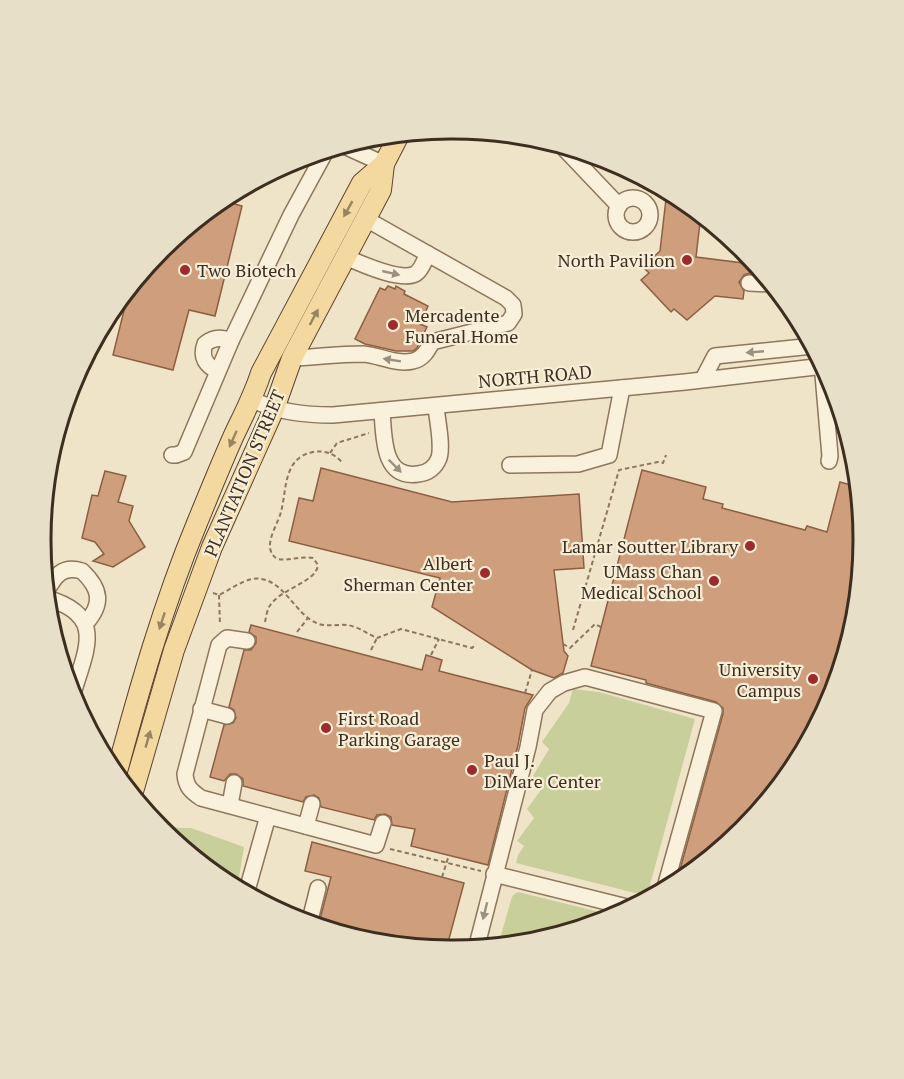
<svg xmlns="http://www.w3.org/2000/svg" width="904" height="1079" font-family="'PT Serif',serif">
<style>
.green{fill:#c9cf9b}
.building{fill:#cf9f7d;stroke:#8d5f41;stroke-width:1.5}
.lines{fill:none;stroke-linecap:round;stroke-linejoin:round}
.minor-casing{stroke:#8d765c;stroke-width:18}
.major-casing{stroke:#5b4430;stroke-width:22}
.path{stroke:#8d765c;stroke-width:2;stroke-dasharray:4.5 3;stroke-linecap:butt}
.minor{stroke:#faf1dc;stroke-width:15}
.major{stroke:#f3d9a0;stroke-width:20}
.path-bridge{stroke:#8d765c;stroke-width:2;stroke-dasharray:4.5 3;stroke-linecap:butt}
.oneway{fill:#988460}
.oneway2{fill:#9c907e}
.poi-dot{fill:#9e2a2b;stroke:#f7eed8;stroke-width:2}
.labels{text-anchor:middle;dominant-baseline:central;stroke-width:4.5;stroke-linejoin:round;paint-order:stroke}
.poi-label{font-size:18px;fill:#3d2e20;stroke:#f7eed8;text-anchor:end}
.street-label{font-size:18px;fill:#3d2e20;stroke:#f7eed8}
.rim{fill:none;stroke:#3d2e20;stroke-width:3}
</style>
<rect width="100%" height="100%" fill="#f0e4c8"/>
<g class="green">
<polygon points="573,689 599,692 695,719 647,896 516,863 518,855 524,846 517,841 534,818 527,809 543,787 533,776 549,749 542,742 569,703"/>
<path d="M149,814l13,10 17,4h12l53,19 -7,42c-20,-11 -81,-56 -88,-75z"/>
<polygon points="518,892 522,893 616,916 532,943 498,946 511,900 513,895"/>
</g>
<g class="building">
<polygon points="676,195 701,214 696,257 751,264 750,273 744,275 739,282 744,291 743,299 715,296 687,320 674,309 671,312 641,280 649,273 643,267 660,251 666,199 676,200"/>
<polygon points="220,200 242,206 215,316 189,310 173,370 113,355 130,286 159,252 169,254 173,239"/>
<polygon points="388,286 395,289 396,286 405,291 404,294 428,306 420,324 427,327 417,348 413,351 396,351 365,344 355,339 380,288 385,290"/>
<polygon points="321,468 452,502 579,494 584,568 554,570 564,651 568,656 563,673 554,678 532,670 432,607 440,578 289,541 299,498 313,501"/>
<polygon points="642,470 706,487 703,499 723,504 722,508 805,530 807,526 827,532 840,482 858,487 863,540 856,620 832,697 794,768 743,831 676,884 723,714 723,708 716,702 646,683 646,680 591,666"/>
<polygon points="105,471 126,476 118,502 133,506 129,521 145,547 113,567 93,561 104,554 95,542 82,538 92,495 98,496"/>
<polygon points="251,625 422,670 426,655 442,660 439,671 533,695 525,708 518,745 488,865 411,846 415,829 392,825 391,817 385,814 377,815 374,820 321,807 319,798 314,795 306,797 303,802 243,786 243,779 236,774 230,774 224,781 210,777 224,725 233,723 236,718 234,710 229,707 244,650 251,650 256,643 256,637 249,632"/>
<polygon points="312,842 464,883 446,950 371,943 318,927 331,877 305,871"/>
</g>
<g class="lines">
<g class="minor-casing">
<g id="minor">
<polyline points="342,145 384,164"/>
<polyline points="561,145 619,206"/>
<circle cx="633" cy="215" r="17"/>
<path d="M345,257c15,6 55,25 70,17 6,-3 10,-15 13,-20"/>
<polyline points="749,283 771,284 799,319"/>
<path d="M292,358c23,-1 47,-4 71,-4 16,1 33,11 50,7 10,-2 15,-11 19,-19l76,-19 6,-9 -1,-9 -7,-7 -140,-79"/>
<polyline points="822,363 830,456 829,461"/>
<path d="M218,371c-12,-5 -18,-14 -13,-27 8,-7 17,-7 26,-3"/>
<polyline points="703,379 715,356 813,346"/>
<path d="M252,400c29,12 50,15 81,15l352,-33 139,-16"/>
<path d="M382,411c2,25 0,68 36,63 10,-1 17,-6 21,-16 4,-13 -2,-38 -3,-52"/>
<polyline points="172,455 176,455 184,452 231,341 291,215 327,149"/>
<polyline points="510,465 578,464 609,455 622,388"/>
<path d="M46,592c9,-16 16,-27 36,-21 19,18 21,33 4,52"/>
<path d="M46,598c62,17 39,53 26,99"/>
<path d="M247,641l-20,-3 -8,7 -34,129c1,13 6,17 16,24l175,47 7,-22"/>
<polyline points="201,709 227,716"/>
<polyline points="230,805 234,783"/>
<polyline points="306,826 312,804"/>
<polyline points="494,874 631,908"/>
<polyline points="246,894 268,816"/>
<polyline points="309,924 318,888"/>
<polyline points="476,949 528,747 535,710 550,691 564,683 585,677 714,711 664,891"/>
</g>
</g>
<g class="major-casing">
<g id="major">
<path d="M116,775c23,-85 47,-170 81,-252 12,-29 24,-59 37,-88 10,-21 20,-40 27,-62l101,-190 22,-19 16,-31"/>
<polyline points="132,795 174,650 212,547 274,409 292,358 381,190 384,164"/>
</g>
</g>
<g class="path">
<polyline points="330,453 337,443 369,433"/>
<polyline points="41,540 43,522 52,500 44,499"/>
<path d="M213,593l6,2c10,-5 23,-14 33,-16 31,-5 42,37 67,45 10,3 19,0 28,1 10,1 21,9 30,13l24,-9 71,19 4,-4"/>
<polyline points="219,595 220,625"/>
<path d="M265,622c1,-5 2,-11 4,-15 11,-19 47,-24 49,-42l-5,-7c-13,-2 -24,3 -36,1 -4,-3 -6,-6 -7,-11 -1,-12 8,-25 11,-36 6,-23 2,-54 32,-60 13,-2 21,2 29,10"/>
<polyline points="573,630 619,470 658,462 663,463 666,455"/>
<polyline points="297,632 308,618"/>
<polyline points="563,644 570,648 595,624 601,627"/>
<polyline points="371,650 377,638"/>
<polyline points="431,655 439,639"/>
<polyline points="525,693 532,670"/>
<polyline points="390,849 481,871"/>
</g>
<use href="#minor" class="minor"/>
<use href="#major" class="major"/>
<polyline class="path-bridge" points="442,877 449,855"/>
</g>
<defs><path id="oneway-solid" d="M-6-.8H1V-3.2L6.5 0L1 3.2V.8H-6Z" transform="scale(1.5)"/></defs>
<g class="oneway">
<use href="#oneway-solid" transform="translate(348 209) rotate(119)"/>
<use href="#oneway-solid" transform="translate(314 317) rotate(-62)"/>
<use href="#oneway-solid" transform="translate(233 439) rotate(114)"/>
<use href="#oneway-solid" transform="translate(162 621) rotate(108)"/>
<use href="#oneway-solid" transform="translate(148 739) rotate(-74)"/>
</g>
<g class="oneway2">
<use href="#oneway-solid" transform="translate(391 273) rotate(13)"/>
<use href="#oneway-solid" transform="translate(755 352) rotate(175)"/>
<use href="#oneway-solid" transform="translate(392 360) rotate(-171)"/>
<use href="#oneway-solid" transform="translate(395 466) rotate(45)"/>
<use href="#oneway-solid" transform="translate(485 911) rotate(104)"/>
</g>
<g class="poi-dot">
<circle cx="687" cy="260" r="6"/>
<circle cx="185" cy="270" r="6"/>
<circle cx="393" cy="325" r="6"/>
<circle cx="750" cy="546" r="6"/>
<circle cx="485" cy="573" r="6"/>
<circle cx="714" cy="581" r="6"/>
<circle cx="813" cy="679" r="6"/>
<circle cx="326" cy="728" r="6"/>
<circle cx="472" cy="770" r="6"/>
</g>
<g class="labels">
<g class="poi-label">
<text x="675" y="260">North Pavilion</text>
<text x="197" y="270" text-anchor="start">Two Biotech</text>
<text x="405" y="315" text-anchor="start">Mercadente<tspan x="405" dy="21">Funeral Home</tspan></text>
<text x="738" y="546">Lamar Soutter Library</text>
<text x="473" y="563">Albert<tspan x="473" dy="21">Sherman Center</tspan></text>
<text x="702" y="571">UMass Chan<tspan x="702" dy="21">Medical School</tspan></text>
<text x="801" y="669">University<tspan x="801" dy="21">Campus</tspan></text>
<text x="338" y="718" text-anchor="start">First Road<tspan x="338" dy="21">Parking Garage</tspan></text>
<text x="484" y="760" text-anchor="start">Paul J.<tspan x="484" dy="21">DiMare Center</tspan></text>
</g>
<g class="street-label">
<text transform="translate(535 376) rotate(-5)">NORTH ROAD</text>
<text transform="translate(244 473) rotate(-67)">PLANTATION STREET</text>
</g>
</g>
<path d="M0 0H904V1079H0ZM451 139H453A400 400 0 0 1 853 539V540A400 400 0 0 1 453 940H451A400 400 0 0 1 51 540V539A400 400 0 0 1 451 139Z" fill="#e8dfc9" fill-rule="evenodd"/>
<path class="rim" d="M451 139H453A400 400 0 0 1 853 539V540A400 400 0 0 1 453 940H451A400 400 0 0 1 51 540V539A400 400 0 0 1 451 139Z"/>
</svg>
